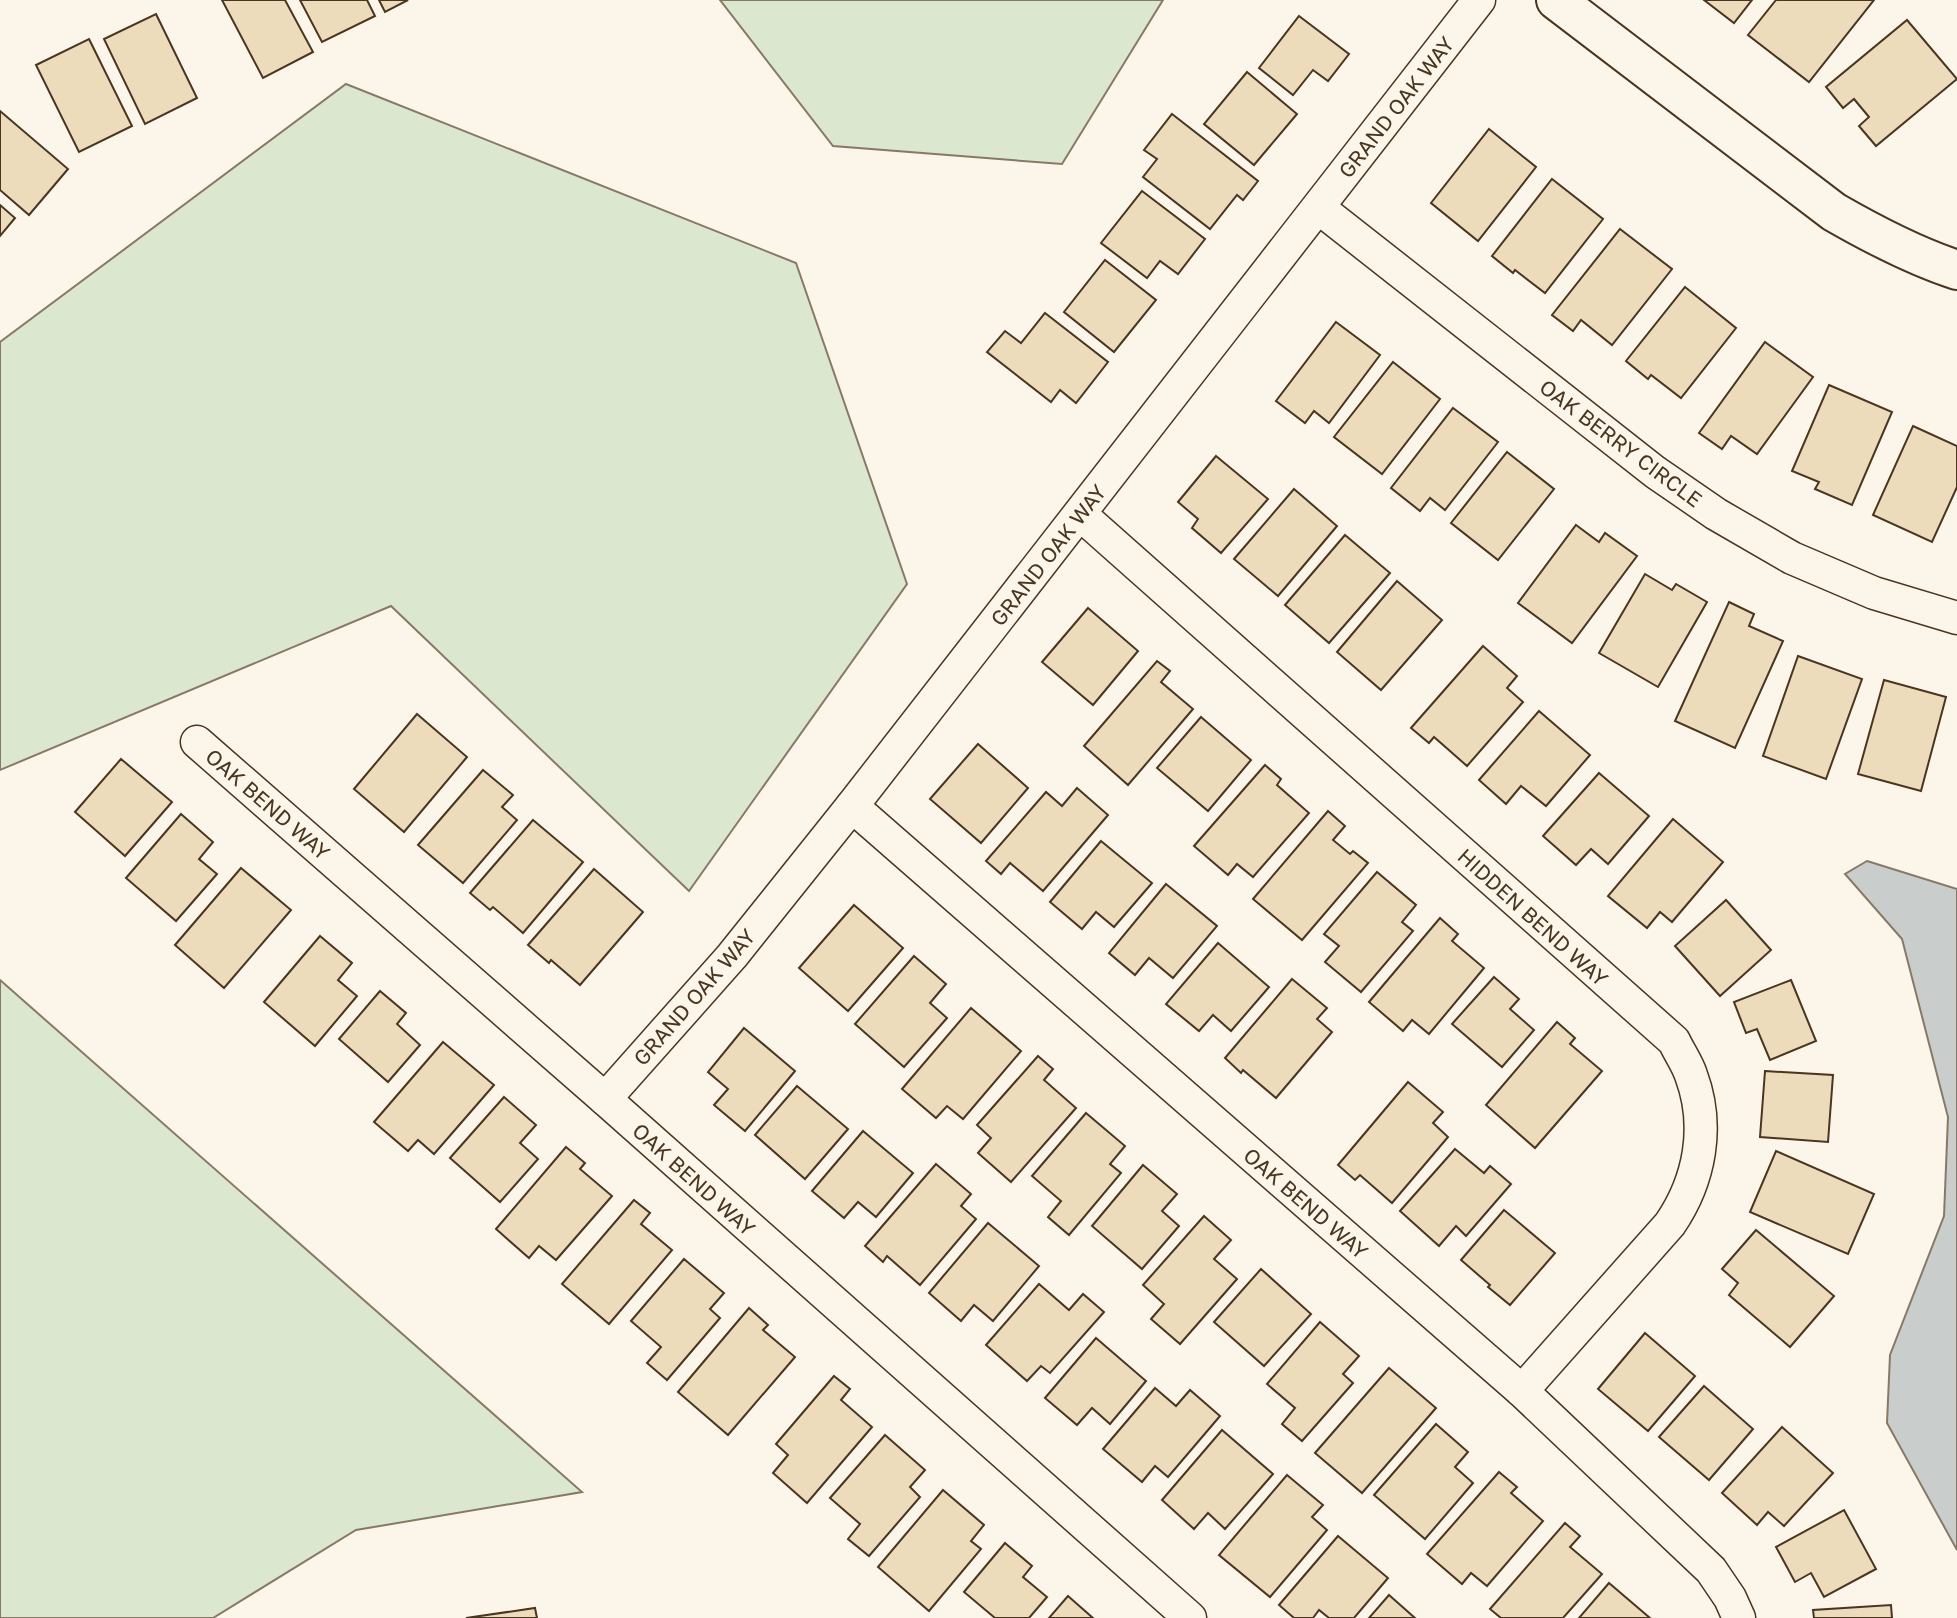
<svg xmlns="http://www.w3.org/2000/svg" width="1957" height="1618" font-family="'Golos Text',sans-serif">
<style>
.green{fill:#dce7d0;stroke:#887966;stroke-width:2}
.water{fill:#c9cecd;stroke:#887966;stroke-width:2}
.building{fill:#ecdcbc;stroke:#4a3520;stroke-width:2}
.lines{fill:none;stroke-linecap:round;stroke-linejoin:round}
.minor-casing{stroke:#4a3520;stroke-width:35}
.tertiary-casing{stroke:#4a3520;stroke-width:42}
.minor{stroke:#fbf6e9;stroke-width:32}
.tertiary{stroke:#fbf6e9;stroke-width:38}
.labels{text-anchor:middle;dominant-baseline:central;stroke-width:5;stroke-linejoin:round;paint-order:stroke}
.street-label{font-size:21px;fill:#4a3520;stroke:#fbf6e9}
</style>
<rect width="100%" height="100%" fill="#fbf6e9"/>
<g class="green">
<polygon points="720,0 1163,0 1062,164 833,146"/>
<polygon points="346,84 796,263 907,584 689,891 391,606 0,770 0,342"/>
<polygon points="0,980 582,1492 356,1530 213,1618 0,1618"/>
</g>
<polygon class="water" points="1867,861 1957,889 1957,1550 1887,1423 1890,1355 1944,1216 1948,1117 1902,939 1845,874"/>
<g class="building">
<polygon points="222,0 285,0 313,52 263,78"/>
<polygon points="300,0 367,0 375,16 322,42"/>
<polygon points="379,0 408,0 385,12"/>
<polygon points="1704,0 1752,0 1734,23"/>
<polygon points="1776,0 1874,0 1809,82 1748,35"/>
<polygon points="156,14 197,98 145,124 104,39"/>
<polygon points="1299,16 1349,54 1328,81 1313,70 1293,95 1259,68"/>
<polygon points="1907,20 1957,79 1876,146 1859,126 1869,117 1854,99 1843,108 1826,87"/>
<polygon points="89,39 132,126 79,152 36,65"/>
<polygon points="1247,72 1297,114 1254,165 1204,124"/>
<polygon points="0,111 68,169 29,215 0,190"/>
<polygon points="1172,114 1258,181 1243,200 1237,195 1210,229 1143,177 1157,159 1144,150"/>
<polygon points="1489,129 1536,167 1478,241 1431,203"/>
<polygon points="1552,179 1603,219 1545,293 1515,270 1513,273 1492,256"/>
<polygon points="1142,191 1205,239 1178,274 1160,261 1147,278 1101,243"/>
<polygon points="0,205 15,218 0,236"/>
<polygon points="1620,229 1672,269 1612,345 1581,320 1573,331 1552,315"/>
<polygon points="1105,260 1156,300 1114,352 1064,312"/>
<polygon points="1685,287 1736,328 1681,398 1651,375 1648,379 1626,361"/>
<polygon points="1045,313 1108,362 1076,403 1060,390 1051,402 987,352 1005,331 1021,343"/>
<polygon points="1336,322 1380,355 1329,423 1314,411 1305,423 1276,401"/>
<polygon points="1765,342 1813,377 1757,454 1731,436 1722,449 1699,433"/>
<polygon points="1393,362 1440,399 1382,474 1334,437"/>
<polygon points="1829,385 1892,412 1852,505 1815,489 1819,482 1792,471"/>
<polygon points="1453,408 1498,442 1445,510 1430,498 1420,511 1391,488"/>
<polygon points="1913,426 1957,446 1957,487 1932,542 1873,515"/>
<polygon points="1507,452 1554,489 1498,560 1451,523"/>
<polygon points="1216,456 1268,499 1221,553 1192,528 1198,519 1178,502"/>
<polygon points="1294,489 1337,526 1278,596 1234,559"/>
<polygon points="1576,525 1599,542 1605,533 1637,556 1572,643 1518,603"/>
<polygon points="1345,535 1390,573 1329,643 1285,605"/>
<polygon points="1645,574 1672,590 1676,584 1707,602 1658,687 1599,653"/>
<polygon points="1397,581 1442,620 1381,690 1337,652"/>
<polygon points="1729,602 1754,614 1749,626 1783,641 1735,748 1675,721"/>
<polygon points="1088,608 1138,651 1093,705 1042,662"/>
<polygon points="1483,646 1517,676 1507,688 1523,702 1467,766 1434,737 1429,743 1411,728"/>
<polygon points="1798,656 1862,679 1826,779 1763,756"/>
<polygon points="1157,661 1170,671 1161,682 1193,709 1128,785 1084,746"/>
<polygon points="1884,680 1946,697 1921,791 1858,774"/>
<polygon points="1539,711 1590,755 1546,806 1521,786 1506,804 1479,780"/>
<polygon points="417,714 467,757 404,832 354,789"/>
<polygon points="1201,717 1251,760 1208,811 1157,768"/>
<polygon points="978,744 1028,788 981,843 930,799"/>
<polygon points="121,759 172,802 125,856 75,812"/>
<polygon points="1265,765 1281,779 1277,785 1309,813 1253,877 1237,864 1228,875 1194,846"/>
<polygon points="483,770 513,795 502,807 517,820 463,883 418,845"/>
<polygon points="1599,773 1649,816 1608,864 1591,849 1576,865 1543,836"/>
<polygon points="1077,788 1108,815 1043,891 1010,863 1001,874 986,861 1046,792 1062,806"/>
<polygon points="1328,811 1345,826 1333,840 1350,854 1353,851 1368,863 1302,940 1253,899"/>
<polygon points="181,814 213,842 199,859 217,874 176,921 126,878"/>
<polygon points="1673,819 1723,862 1672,922 1660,912 1647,928 1608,896"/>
<polygon points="533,820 583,862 523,933 493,907 490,910 470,893"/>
<polygon points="1101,841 1152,883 1114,927 1096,912 1082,929 1050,902"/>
<polygon points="241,868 291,910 224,988 175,945"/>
<polygon points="594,869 643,912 580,985 551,960 549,963 528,945"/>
<polygon points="1377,872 1416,905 1402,922 1413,931 1361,992 1325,962 1339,946 1324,934"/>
<polygon points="1166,884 1217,926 1173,978 1149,958 1135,975 1109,953"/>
<polygon points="1726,900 1771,950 1720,996 1675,946"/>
<polygon points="854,905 903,948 848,1011 799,968"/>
<polygon points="1440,918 1458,934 1452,941 1484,968 1429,1034 1412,1020 1403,1031 1369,1002"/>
<polygon points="320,936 352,963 338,980 357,996 315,1046 264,1002"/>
<polygon points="1218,943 1269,987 1231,1031 1213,1015 1199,1031 1166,1004"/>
<polygon points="914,956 946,984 930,1003 947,1018 904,1067 855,1024"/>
<polygon points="1494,977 1519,999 1510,1009 1534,1030 1502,1067 1452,1024"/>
<polygon points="1292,979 1327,1008 1317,1019 1332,1032 1276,1098 1243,1070 1241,1073 1225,1058"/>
<polygon points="1791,980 1816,1041 1770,1060 1757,1029 1746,1033 1734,1002"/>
<polygon points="380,991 406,1013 397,1024 420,1045 388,1082 339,1039"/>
<polygon points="971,1008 1021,1051 963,1119 947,1106 936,1118 902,1089"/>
<polygon points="1557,1022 1575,1038 1570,1044 1602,1071 1535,1148 1486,1105"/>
<polygon points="744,1028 795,1071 745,1131 714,1105 728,1089 708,1072"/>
<polygon points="443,1042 494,1085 434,1154 418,1140 408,1151 374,1122"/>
<polygon points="1038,1056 1053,1069 1044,1080 1076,1108 1011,1182 978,1153 991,1138 977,1125"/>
<polygon points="1765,1071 1833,1075 1828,1142 1760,1137"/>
<polygon points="1408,1082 1443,1112 1433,1123 1448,1137 1392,1203 1360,1175 1355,1180 1338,1165"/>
<polygon points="797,1086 848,1129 805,1179 755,1135"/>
<polygon points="504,1097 536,1125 520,1143 538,1159 500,1202 450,1158"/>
<polygon points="1086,1113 1125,1146 1110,1164 1121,1173 1069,1235 1048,1217 1061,1201 1032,1176"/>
<polygon points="863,1131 913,1173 876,1217 858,1202 844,1218 812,1191"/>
<polygon points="566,1147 585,1163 580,1169 612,1196 556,1260 539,1246 529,1258 496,1229"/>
<polygon points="1455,1149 1484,1173 1490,1166 1511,1184 1466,1236 1456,1226 1439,1246 1400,1211"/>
<polygon points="1776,1151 1874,1194 1848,1254 1750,1212"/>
<polygon points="936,1164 971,1194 961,1206 976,1219 920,1285 887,1256 883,1262 865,1246"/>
<polygon points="1143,1165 1177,1194 1162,1211 1179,1226 1142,1269 1092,1226"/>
<polygon points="634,1200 650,1213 641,1224 672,1250 609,1324 562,1284"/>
<polygon points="1504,1210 1555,1253 1510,1305 1488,1287 1490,1285 1461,1260"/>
<polygon points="1204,1216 1231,1240 1214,1259 1237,1279 1180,1344 1151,1319 1164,1304 1143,1285"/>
<polygon points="988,1223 1039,1266 993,1321 974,1305 961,1321 929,1293"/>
<polygon points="1756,1230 1834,1296 1790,1347 1729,1295 1738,1283 1722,1269"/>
<polygon points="684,1259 724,1293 710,1309 720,1318 667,1380 647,1363 661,1347 631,1321"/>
<polygon points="1261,1269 1311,1314 1264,1366 1214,1322"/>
<polygon points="1039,1284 1069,1310 1083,1294 1104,1312 1050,1373 1041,1366 1027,1381 986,1345"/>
<polygon points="749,1308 768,1325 763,1330 795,1357 728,1435 678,1392"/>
<polygon points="1320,1322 1359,1356 1343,1374 1353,1383 1302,1441 1282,1424 1295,1408 1267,1384"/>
<polygon points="1645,1333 1695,1376 1648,1431 1598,1389"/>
<polygon points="1096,1338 1146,1381 1110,1424 1092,1408 1077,1425 1045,1398"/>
<polygon points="1389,1368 1436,1408 1362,1493 1315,1453"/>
<polygon points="834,1376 850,1389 841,1400 872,1427 807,1503 773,1473 788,1455 776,1444"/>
<polygon points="1704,1386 1753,1429 1709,1480 1659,1437"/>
<polygon points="1155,1388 1176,1406 1190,1390 1220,1416 1168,1477 1155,1466 1142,1482 1103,1449"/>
<polygon points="1436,1424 1468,1452 1455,1467 1473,1483 1425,1539 1374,1495"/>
<polygon points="1782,1427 1833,1473 1784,1526 1768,1512 1757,1525 1722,1493"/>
<polygon points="1222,1430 1273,1474 1225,1529 1208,1513 1194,1529 1162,1500"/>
<polygon points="885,1435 925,1470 910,1487 920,1497 869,1556 848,1539 860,1524 830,1498"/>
<polygon points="1499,1472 1517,1487 1511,1493 1543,1521 1487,1586 1471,1573 1462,1584 1427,1554"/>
<polygon points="1287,1475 1323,1505 1312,1517 1327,1530 1270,1597 1219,1555"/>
<polygon points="943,1490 984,1525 971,1541 981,1549 929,1611 878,1567"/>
<polygon points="1844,1510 1876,1569 1824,1597 1811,1573 1795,1582 1776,1547"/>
<polygon points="1565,1523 1580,1536 1570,1547 1602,1574 1563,1618 1501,1618 1490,1609"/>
<polygon points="1338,1536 1388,1578 1354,1618 1329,1618 1319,1610 1313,1618 1294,1618 1279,1605"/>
<polygon points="1005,1543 1032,1566 1023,1577 1047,1597 1029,1618 995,1618 964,1592"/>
<polygon points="1609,1583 1650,1618 1579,1618"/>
<polygon points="1389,1595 1415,1618 1369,1618"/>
<polygon points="1068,1596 1093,1618 1049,1618"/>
<polygon points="1891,1605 1892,1618 1814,1618 1813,1610"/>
<polygon points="535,1608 537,1618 466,1618"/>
</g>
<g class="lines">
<g class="minor-casing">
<g id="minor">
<polyline points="1319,208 1655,472 1716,514 1792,558 1874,593 1957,618"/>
<path d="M1080,514l594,527c5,11 13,22 17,34 19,51 9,105 -21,149l-148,167"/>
<polyline points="197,742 605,1099 1190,1618"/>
<polyline points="852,806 1522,1391 1711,1570 1730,1598 1739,1618"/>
<polyline points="605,1099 732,956 852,806 1479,0"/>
</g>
</g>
<g class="tertiary-casing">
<path id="tertiary" d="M1556,0l278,212c40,23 80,44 123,58"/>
</g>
<use href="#minor" class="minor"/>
<use href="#tertiary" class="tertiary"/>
</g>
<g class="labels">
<g class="street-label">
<text transform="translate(1396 107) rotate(-52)">GRAND OAK WAY</text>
<text transform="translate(1621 443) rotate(37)">OAK BERRY CIRCLE</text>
<text transform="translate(1048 555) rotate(-52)">GRAND OAK WAY</text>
<text transform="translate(268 804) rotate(41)">OAK BEND WAY</text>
<text transform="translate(1533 917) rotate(42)">HIDDEN BEND WAY</text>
<text transform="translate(694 997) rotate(-49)">GRAND OAK WAY</text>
<text transform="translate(694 1179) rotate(42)">OAK BEND WAY</text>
<text transform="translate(1306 1203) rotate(41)">OAK BEND WAY</text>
</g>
</g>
</svg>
